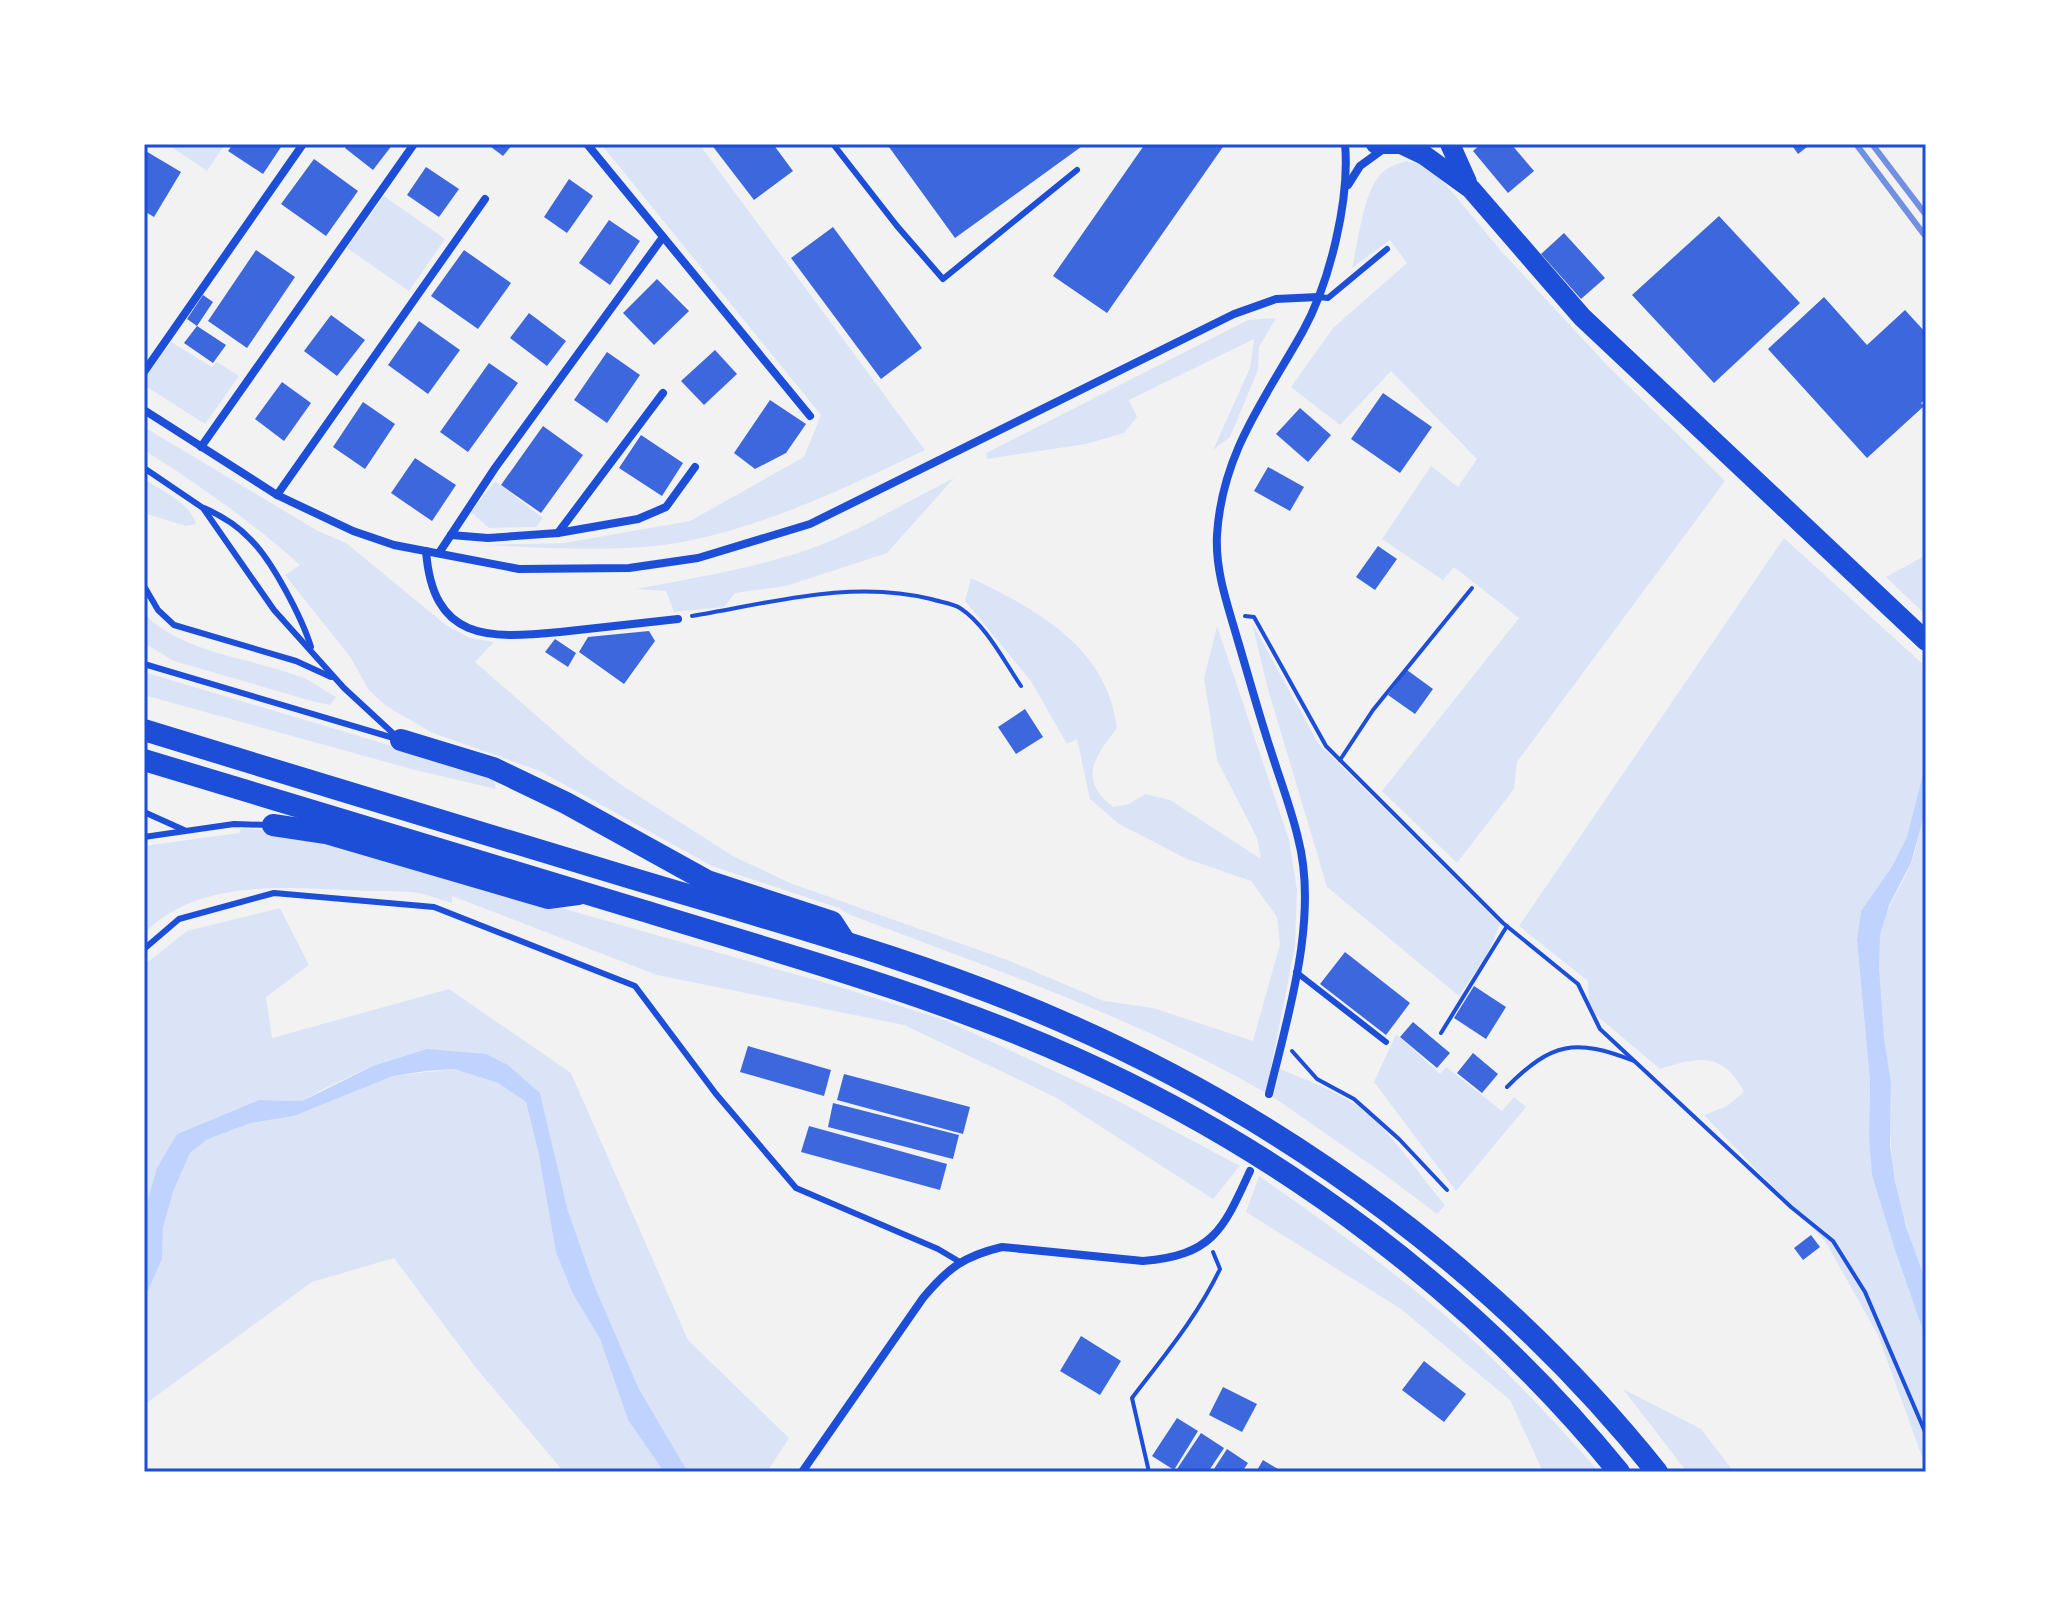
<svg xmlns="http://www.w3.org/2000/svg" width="2070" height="1616" font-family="'Sofia Sans Condensed',sans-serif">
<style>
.green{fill:#dbe4f7}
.water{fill:#bfd3fe}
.building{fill:#3d67dc}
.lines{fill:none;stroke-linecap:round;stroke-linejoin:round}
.path{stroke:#1d4ed8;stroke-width:4}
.service{stroke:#1d4ed8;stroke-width:6}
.minor{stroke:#1d4ed8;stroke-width:8}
.primary{stroke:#1d4ed8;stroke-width:20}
.motorway{stroke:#1d4ed8;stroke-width:22}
.rail{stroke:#7290e2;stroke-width:6}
.neatline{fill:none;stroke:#1d4ed8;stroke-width:3}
</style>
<rect width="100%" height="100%" fill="#f2f2f2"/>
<g class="green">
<polygon points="167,144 225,144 207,171"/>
<path d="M601,144h98l226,306c-83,40 -188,90 -281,97 -54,4 -110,0 -164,-2l84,-2 126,-22 114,-64 17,-42z"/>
<path d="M1407,161l25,7 70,84 104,112 119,117 -208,281 -3,27 -57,74 -75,-72 137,-173 -65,-51 -11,13 -61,-41 49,-73 27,21 19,-28 -86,-88 -51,54 -49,-38 42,-59 74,-65 -17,-23 -38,28c6,-25 11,-73 27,-92 7,-9 18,-12 28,-15z"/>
<polygon points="384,196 445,239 409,291 347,248"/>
<polygon points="1276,318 1259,347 1258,370 1230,437 1213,450 1250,368 1254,339 1129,400 1137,417 1124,433 1086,444 987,459 986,453 1248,320"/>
<polygon points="171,342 212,367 217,362 239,376 205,424 144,385 144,379"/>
<path d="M144,427l174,104 28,12 100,82 24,13 24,4 -19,20 111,97 34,25 113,72 57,27 220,78 94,40 49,7 100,33 27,-97 -3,-27 -26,-36 -64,-22 -68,-35 -29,-25 -13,-60 -10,5 -36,-63 -66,-80 6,-23c67,32 136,69 146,150 -22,29 -40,51 -4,79l16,-3 16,-10 25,6 91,59 -4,-21 -40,-78 -13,-82 13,-52 72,214 8,50 -2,56 -29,147c-131,-76 -276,-125 -418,-179l-9,-6 -127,-42 -172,-95 -107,-38 -47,-27 -18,-17 -17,-31 -66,-83 15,-10c-49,-44 -101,-80 -156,-115z"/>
<path d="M954,478l-67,75 -101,33 -51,7 -11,14 -50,5 -8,-21 -30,-2c66,-13 135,-23 197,-49 41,-18 81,-42 121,-62z"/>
<path d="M144,479c17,11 47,25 52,45l-10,2 -42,-13z"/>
<polygon points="495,481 543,518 536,527 489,528 471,512"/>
<path d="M1784,538l142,129v96l-10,44 -9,30 -16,31 -30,43 -4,29 13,141 -1,55 29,123 28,80v129l-48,-133 -53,-94 -121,-126 23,-9 17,-14c-22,-41 -45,-35 -84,-23l-71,-60 -1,-28 -69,-55z"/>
<polygon points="1926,555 1926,615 1886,577"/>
<path d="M144,614c42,41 107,43 160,64 11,5 21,13 32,19l-6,8 -15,-3 -141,-41 -30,-18z"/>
<polygon points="1252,623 1318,743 1500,924 1487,955 1459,996 1327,887 1267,686"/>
<polygon points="144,672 476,771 493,777 496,789 415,770 144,695"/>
<path d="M1926,808v474c-16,-45 -32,-88 -35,-136 -2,-22 2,-45 -1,-67 -6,-42 -17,-103 -10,-145 5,-28 23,-48 32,-73 6,-17 8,-36 14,-53z"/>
<path d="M241,828l52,4 540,153 112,35 169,79 126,67 -27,33 -158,-102 -151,-72 -247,-50 -205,-79v7c-14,-4 -28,-10 -42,-11 -20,-2 -41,0 -62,-2 -67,-3 -153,-10 -204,44v-88l95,-13z"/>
<polygon points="280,908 309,965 266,997 272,1038 449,989 571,1073 688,1340 789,1438 767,1472 688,1472 639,1389 594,1285 568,1211 540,1093 508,1065 373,1066 325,1088 302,1101 259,1100 177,1134 144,1242 144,965 187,931"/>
<polygon points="1396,1034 1440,1074 1446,1067 1502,1111 1514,1097 1526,1107 1456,1191 1374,1082"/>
<polygon points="454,1069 498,1083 526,1102 573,1294 600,1339 628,1420 664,1472 564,1472 476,1368 394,1258 312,1282 144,1405 144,1300 162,1259 163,1228 173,1192 190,1153 208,1139 251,1123 294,1116 393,1076"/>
<path d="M1280,1069c29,12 65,25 89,46 29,26 50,60 76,90l-8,9 -53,-40 -111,-77z"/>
<path d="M1259,1176c60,42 120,84 176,131 60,50 113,107 164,165h-56l-33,-72 -109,-91 -155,-97z"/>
<polygon points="1623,1389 1701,1429 1734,1472 1687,1472"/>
</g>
<g class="water">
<polygon points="1926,763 1926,808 1911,863 1889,905 1880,935 1879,968 1884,1038 1891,1084 1890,1145 1895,1181 1906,1226 1926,1282 1926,1339 1898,1259 1872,1175 1869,1136 1870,1081 1857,940 1861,911 1891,868 1907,837"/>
<polygon points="427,1049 486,1054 508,1065 540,1093 568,1211 594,1285 639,1389 688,1472 664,1472 628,1420 600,1339 573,1294 556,1252 539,1155 526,1102 498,1083 454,1069 426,1071 393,1076 294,1116 251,1123 208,1139 190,1153 173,1192 163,1228 162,1259 144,1300 147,1203 157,1168 177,1134 259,1100 302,1101 373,1066"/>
</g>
<g class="building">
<polygon points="233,144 283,144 263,174 228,151"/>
<polygon points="348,144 393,144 373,170 345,148"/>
<polygon points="487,144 513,144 503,156"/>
<polygon points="711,144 773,144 793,171 754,200"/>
<polygon points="893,144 1085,144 955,238 889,147"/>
<polygon points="1145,144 1225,144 1107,313 1053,276"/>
<polygon points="1481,144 1511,144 1534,171 1508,193 1473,151"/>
<polygon points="1791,144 1811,144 1798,154"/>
<polygon points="144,150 181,172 154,217 144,211"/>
<polygon points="314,159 358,191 326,236 281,204"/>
<polygon points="426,167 459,189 439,217 407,195"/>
<polygon points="569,179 593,196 567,233 544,217"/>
<polygon points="1719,216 1800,303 1714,383 1632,295"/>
<polygon points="609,220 640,241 610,285 579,263"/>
<polygon points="833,227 922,348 881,379 791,258"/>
<polygon points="1564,233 1605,278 1581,299 1541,254"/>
<polygon points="256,250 295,277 247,348 208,321"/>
<polygon points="464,250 511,283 478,329 431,296"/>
<polygon points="657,279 689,311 654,345 623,313"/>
<polygon points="203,295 213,302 197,326 226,345 213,363 184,343 197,326 187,319"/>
<polygon points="1824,297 1867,345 1905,310 1926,333 1926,398 1921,403 1924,406 1867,458 1768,349"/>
<polygon points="529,313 566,341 547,366 510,338"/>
<polygon points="331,315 365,340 337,376 304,351"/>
<polygon points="419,321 460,350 428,394 388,365"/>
<polygon points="715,350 737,374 704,405 681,381"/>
<polygon points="607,352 640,375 607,423 574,400"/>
<polygon points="489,363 518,383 468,452 440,432"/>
<polygon points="282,382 311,403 284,441 255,419"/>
<polygon points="1383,393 1432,427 1400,473 1351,439"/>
<polygon points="770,400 806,424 786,453 755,469 734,453"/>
<polygon points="363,402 395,424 365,469 333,447"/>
<polygon points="1300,408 1331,435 1308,462 1276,434"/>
<polygon points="543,426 583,455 541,513 501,485"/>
<polygon points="641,435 683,463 662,496 619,468"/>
<polygon points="415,458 456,485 432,521 391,493"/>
<polygon points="1268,467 1304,487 1290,511 1254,491"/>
<polygon points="1378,546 1397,559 1375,590 1356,577"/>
<polygon points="649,631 655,641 624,684 579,652 588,637"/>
<polygon points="555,639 576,653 568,667 545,652"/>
<polygon points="1407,670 1433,689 1415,714 1388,695"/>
<polygon points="1025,709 1043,737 1016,754 998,727"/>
<polygon points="1345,952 1410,1003 1386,1035 1320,984"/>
<polygon points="1474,986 1506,1007 1486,1039 1454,1018"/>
<polygon points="1413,1022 1450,1053 1437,1068 1400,1037"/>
<polygon points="748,1046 831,1070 824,1096 740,1072"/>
<polygon points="1473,1053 1498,1074 1482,1093 1457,1073"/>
<polygon points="844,1074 970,1107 963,1134 837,1100"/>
<polygon points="833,1103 959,1135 953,1159 828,1127"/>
<polygon points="809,1126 947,1164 940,1190 801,1152"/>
<polygon points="1811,1235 1820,1247 1803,1260 1794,1248"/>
<polygon points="1081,1336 1121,1361 1100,1395 1060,1371"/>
<polygon points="1424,1361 1466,1394 1444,1422 1402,1390"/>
<polygon points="1223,1387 1257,1404 1242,1432 1209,1415"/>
<polygon points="1177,1418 1198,1431 1174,1470 1152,1456"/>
<polygon points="1201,1433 1224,1448 1208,1472 1175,1472"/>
<polygon points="1227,1449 1248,1463 1242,1472 1212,1472"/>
<polygon points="1263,1460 1283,1472 1256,1472"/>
</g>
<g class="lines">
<g class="path">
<path d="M692,616c78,-13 160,-37 239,-17 9,3 21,4 29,9 26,17 44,53 61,78"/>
<polyline points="1245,616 1254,617 1326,746 1503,923 1578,984 1600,1029 1791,1207 1833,1241 1865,1292 1926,1434"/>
<polyline points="1340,760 1373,710 1472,588"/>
<polyline points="1441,1033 1507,926"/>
<polyline points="1292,1051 1317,1079 1354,1099 1399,1139 1447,1190"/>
<path d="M1507,1087c45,-45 68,-49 127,-26"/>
<path d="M1149,1472l-17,-74c32,-42 65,-81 88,-129l-7,-17"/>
</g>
<g class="service">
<polyline points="833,144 897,226 943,279 1077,170"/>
<polyline points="1318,297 1328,298 1387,249"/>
<polyline points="144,468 203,508 274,610 344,688 397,737"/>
<path d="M204,508c16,7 34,18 46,31 22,21 52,79 61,108"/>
<polyline points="144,586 158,610 174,625 296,661 331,677"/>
<polyline points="144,664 397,739"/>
<polyline points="144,812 184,830"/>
<polyline points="144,837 234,824 267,825"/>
<polyline points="144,949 179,919 274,893 434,907 635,986 716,1094 796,1188 938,1249 960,1262"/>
<polyline points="1296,972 1386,1042"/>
</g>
<g class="minor">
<polyline points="587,144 810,416"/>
<polyline points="1348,185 1360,166 1382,150"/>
<polyline points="144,372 303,144"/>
<polyline points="144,410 277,495 353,531 394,545 519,569 629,568 698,558 810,524 1234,314 1276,299 1318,297"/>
<polyline points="201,447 414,144"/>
<polyline points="277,495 485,199"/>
<polyline points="558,533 663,393"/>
<polyline points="451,535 488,538 558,533 638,519 666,507 695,467"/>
<path d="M426,551c7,90 61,88 134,81 39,-4 79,-9 118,-13"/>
<polyline points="439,553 495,468 663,237"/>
<path d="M1269,1094c19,-79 50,-177 29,-256 -7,-30 -18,-58 -27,-87 -12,-36 -22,-73 -33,-110 -10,-35 -23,-70 -21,-106 5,-82 48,-136 86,-204 27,-49 47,-132 42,-187"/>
<path d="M802,1472l121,-174c25,-30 41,-42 79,-51l141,14c70,-6 80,-31 107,-90"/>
</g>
<g class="primary">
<polyline points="1376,144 1401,144"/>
<polyline points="1401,144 1424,155 1471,189 1582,317 1926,641"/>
<polyline points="1450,144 1467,182"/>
</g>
<g class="motorway">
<path d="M144,730c162,50 325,99 487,148 146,44 294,83 434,145 228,100 436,254 592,449"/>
<polyline points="401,740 493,768 566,803 707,881 832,922 845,942"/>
<path d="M144,760c166,50 332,100 497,150 147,45 296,86 436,149 207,93 399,237 542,413"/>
<polyline points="273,825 326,833 548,898 578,894"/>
</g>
<g class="rail">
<polyline points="1856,144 1926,237"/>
<polyline points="1872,144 1926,215"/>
</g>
</g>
<rect width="2070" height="1616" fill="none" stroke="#ffffff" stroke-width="292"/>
<rect x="146" y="146" width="1778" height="1324" class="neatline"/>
</svg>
